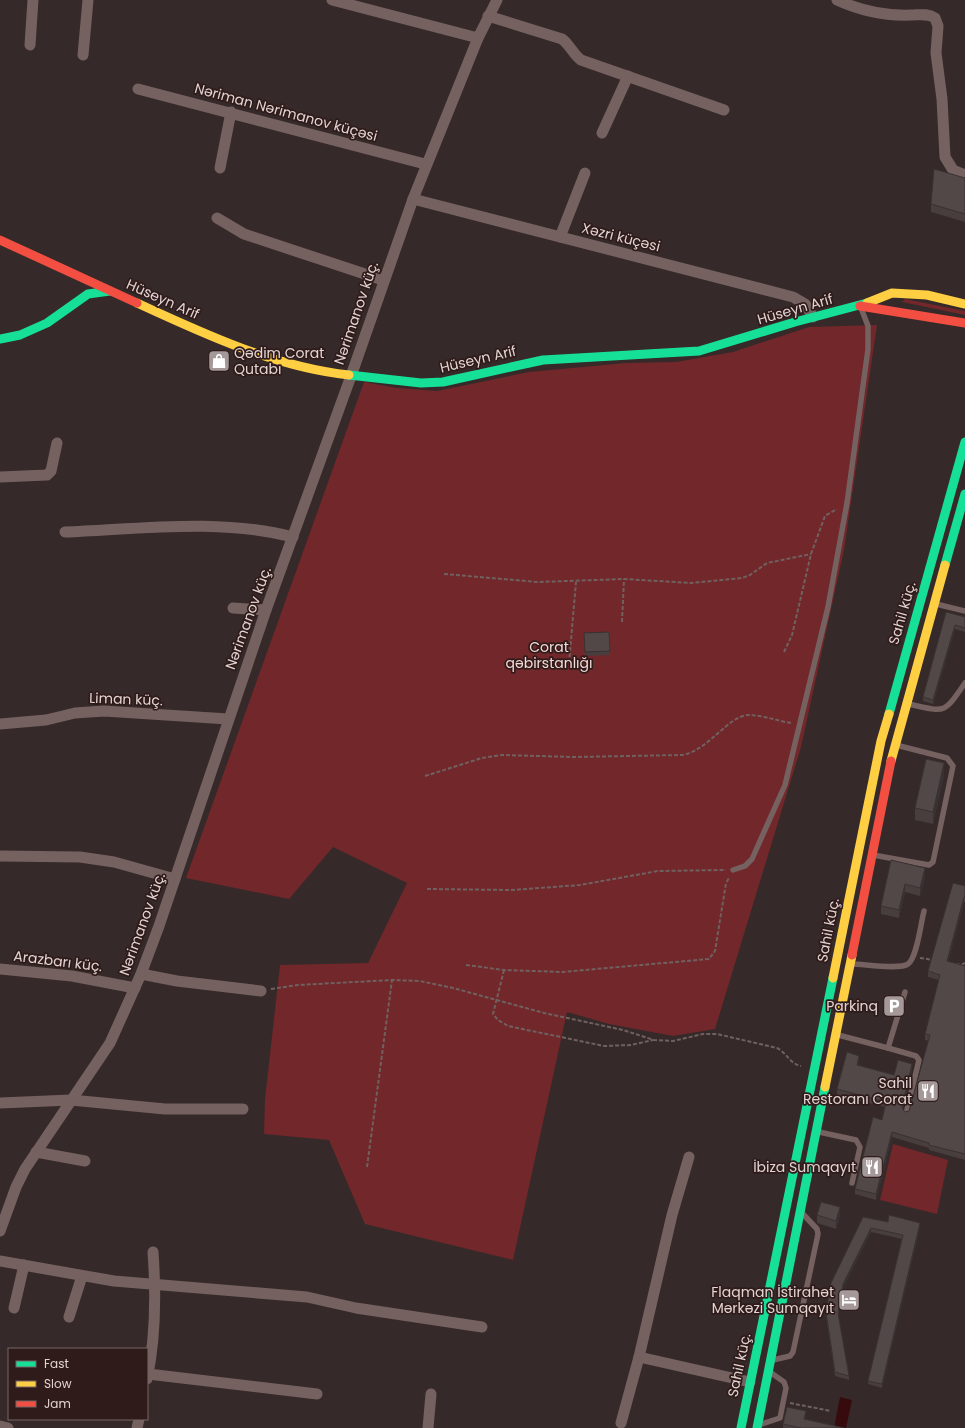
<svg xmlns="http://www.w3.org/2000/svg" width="965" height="1428" font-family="Poppins,sans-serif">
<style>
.green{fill:#72272a}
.water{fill:#370b0e}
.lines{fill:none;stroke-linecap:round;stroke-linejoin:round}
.path{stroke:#706160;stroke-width:2;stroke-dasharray:4 2;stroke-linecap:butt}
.lane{stroke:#756160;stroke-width:5.5}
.street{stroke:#756160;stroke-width:11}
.fast{stroke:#16e098;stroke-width:9}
.slow{stroke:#ffcf43;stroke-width:9}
.jam{stroke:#f24e42;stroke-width:9}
.wall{fill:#473e3d}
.shaded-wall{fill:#393232}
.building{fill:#524847;stroke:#393232}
.labels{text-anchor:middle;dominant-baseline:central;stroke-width:3.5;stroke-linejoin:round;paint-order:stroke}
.street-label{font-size:14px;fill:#e2d4d3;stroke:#2f1b1a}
.poi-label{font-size:14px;fill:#e2d4d3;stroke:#2f1b1a;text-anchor:end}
.park-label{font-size:14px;fill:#f3d8d6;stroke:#2f1b1a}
</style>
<rect width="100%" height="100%" fill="#352a29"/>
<g class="green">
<polygon points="905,299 965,311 965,315 902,302"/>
<polygon points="877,325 844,550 801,747 715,1029 673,1036 609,1024 567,1012 513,1260 365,1224 329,1140 264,1134 265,1099 280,965 368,963 407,883 333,847 289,899 186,878 364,382 397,388 437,391 529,372 626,363 676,362 733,352 809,327"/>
<polygon points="893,1144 948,1160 937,1214 880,1200"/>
</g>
<polygon class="water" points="840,1397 852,1400 846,1428 834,1428"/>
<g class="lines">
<g class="path">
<polyline points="444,574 538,582 624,579 691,583 742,578 750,575 767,563 811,554"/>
<polyline points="622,622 624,579"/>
<polyline points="784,652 792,635 811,554 825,516 837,509"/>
<polyline points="569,663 576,582"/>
<path d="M425,776l57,-18 20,-3 72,2 108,-2c26,-4 46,-39 66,-40 14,0 30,6 43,8"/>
<polyline points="427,889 512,890 580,885 658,871 726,870"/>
<polyline points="920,958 934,960"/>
<polyline points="956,964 961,965 965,963"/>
<polyline points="466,965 504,970 562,972 709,959 715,951 726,883 729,878"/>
<polyline points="504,970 493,1014 498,1020 508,1026 604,1046 631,1045 653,1040"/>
<path d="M271,989l27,-4 94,-5 28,1 33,7 91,25 79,17 31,10 19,1 30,-7h14l60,14c10,5 13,16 24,18"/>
<polyline points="367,1167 392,980"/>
<polyline points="790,1403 831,1411"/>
</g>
<g class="lane">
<polyline points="936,604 965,611"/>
<path d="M908,704c38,8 35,11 57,-21"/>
<polyline points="873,855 929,865 933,862 953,766 947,758 896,745"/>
<polyline points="733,870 745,866 752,859 785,785 828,607 847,503 868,349 868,326 861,308"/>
<path d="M852,964c11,0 48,6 56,0 9,-6 13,-42 16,-53"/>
<polyline points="838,1035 888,1048 905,992"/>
<polyline points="888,1048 916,1056 919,1060 906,1114"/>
<polyline points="819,1132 856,1140 860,1147 852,1183"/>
<polyline points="773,1360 790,1356 793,1352 818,1234 817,1229 803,1214"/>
<polyline points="762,1424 780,1418 786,1388 784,1382 770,1372"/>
</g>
<g class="street">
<polyline points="332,0 478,38"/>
<path d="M837,0c22,10 49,16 74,15 8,0 17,-2 24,3l3,8 -2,27 6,46 3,58 8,13 12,5"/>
<path d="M488,16l74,23c8,6 11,15 19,21l143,50"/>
<polyline points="30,45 33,0"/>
<polyline points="83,55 88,0"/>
<polyline points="138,89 425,164"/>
<polyline points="602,133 628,76"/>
<polyline points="220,168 231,112"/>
<polyline points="413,199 793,297 805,304 813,317"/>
<polyline points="217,218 244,234 383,280"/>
<polyline points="560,237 585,173"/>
<polyline points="0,477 47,475 51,471 57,443"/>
<path d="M65,532c75,-3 155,-14 228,5"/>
<polyline points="233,608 266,610"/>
<polyline points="0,724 46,720 75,713 104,711 228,719"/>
<polyline points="0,856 80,857 114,862 175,879"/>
<polyline points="0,969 72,976 135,988"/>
<polyline points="141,974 177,981 261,991"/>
<polyline points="0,1103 71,1100 165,1109 243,1109"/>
<polyline points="36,1152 85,1161"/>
<polyline points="0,1231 16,1187 25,1169 110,1043 141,974 159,926 266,610 351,376 413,199 478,38 497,0"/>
<polyline points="0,1261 114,1281 307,1297 356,1308 482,1327"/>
<polyline points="14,1308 24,1265"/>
<polyline points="69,1317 82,1276"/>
<polyline points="639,1357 672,1215 689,1157"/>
<polyline points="148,1374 317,1394"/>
<path d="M147,1379c9,-42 9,-85 6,-127"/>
<polyline points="621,1423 639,1357 750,1382"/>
<polyline points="0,1426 8,1428"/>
<polyline points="137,1428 139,1419"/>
<polyline points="428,1428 431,1394"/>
</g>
<g class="fast">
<polyline points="0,339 20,335 47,323 88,294 110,291"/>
<polyline points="349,375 421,383 443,382 543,360 699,351 795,322 867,303"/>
<polyline points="945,565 965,494"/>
<polyline points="889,714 965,442"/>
<polyline points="741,1428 833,978"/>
<polyline points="757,1428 825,1087"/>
</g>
<g class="slow">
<path d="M137,303c67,31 138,64 212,72"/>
<polyline points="867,303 892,293 927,295 965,304"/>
<polyline points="891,761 945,565"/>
<polyline points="833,978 881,741 889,714"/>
<polyline points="825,1087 852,955"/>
</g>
<g class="jam">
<polyline points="0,240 137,303"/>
<polyline points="860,306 965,323"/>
<polyline points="852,955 891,761"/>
</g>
</g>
<g class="wall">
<polygon points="965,178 965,222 931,212 931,204"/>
<polygon points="946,612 965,617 965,632 955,629 933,704 923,701 923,697"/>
<polygon points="609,632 610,655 585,656 584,633"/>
<polygon points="944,775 933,824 915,820 915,808"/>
<polygon points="891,860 925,876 920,896 905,892 899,918 881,914 881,906"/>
<polygon points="965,886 965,902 964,902 948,962 965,966 965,1160 929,1150 929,1148 892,1137 876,1200 855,1194 855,1189 882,1120 885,1107 837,1095 837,1089 859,1061 858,1065 894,1075 912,1069 903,1109 905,1112 909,1111 929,1041 925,1040 925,1034 939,980 928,977 928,971"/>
<polygon points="817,1215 840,1215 836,1229 817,1223"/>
<polygon points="863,1217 888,1222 920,1227 882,1388 868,1384 868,1381 902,1239 871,1232 843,1288 838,1315 849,1376 849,1380 835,1376 826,1316 826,1312"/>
<polygon points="806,1419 844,1428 783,1428 783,1424"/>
</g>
<g class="shaded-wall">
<polygon points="955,625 955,629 933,704 933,700"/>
<polygon points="944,763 944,775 933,824 933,812"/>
<polygon points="925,868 925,876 920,896 920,888"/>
<polygon points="905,884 905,892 899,918 899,910"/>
<polygon points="964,897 964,902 947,967 947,961"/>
<polygon points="859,1056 859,1061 857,1071 857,1065"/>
<polygon points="912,1064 912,1069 902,1113 902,1108"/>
<polygon points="892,1132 892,1137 876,1200 876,1194"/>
<polygon points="840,1207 840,1215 836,1229 836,1221"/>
<polygon points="920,1223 920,1227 882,1388 882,1384"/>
<polygon points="871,1228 871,1232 843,1288 838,1317 838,1313 843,1284"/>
<polygon points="806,1411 806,1423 804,1419"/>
</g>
<g class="building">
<polygon points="934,169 965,178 965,214 931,204"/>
<polygon points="946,612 965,617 965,628 955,625 933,700 923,697"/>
<polygon points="609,632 610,651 585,652 584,633"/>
<polygon points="926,759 944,763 933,812 915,808"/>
<polygon points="891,860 925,868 920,888 905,884 899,910 881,906"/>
<polygon points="953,883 965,886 965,897 964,897 947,961 965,966 965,1154 929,1145 929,1143 892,1132 876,1194 855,1189 873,1117 882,1120 886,1102 837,1089 847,1052 859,1056 857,1065 894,1075 898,1060 912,1064 902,1108 905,1112 909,1111 930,1035 925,1034 940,975 928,971"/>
<polygon points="821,1202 840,1207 836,1221 817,1215"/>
<polygon points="889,1215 920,1223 882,1384 868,1381 903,1235 871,1228 843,1284 838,1313 849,1376 835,1372 826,1312 831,1283 863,1217 888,1222"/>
<polygon points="787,1407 806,1411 804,1419 844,1428 801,1428 783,1424"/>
</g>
<defs>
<g id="shop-square" transform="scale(1.15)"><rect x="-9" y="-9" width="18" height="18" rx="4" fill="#a59898" stroke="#2f1b1a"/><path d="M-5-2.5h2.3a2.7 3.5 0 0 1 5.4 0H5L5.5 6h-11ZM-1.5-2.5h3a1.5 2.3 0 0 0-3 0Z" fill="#fff"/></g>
<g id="parking-square" transform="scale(1.15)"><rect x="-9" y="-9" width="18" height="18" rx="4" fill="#a59898" stroke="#2f1b1a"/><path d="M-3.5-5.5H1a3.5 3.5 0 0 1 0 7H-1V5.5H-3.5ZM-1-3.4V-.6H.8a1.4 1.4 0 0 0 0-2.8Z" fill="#fff"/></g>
<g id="restaurant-square" transform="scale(1.15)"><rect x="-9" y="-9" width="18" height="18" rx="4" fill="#a59898" stroke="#2f1b1a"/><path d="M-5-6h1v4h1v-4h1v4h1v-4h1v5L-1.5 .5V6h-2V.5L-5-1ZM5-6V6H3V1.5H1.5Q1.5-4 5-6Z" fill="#fff"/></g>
<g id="hotel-square" transform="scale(1.15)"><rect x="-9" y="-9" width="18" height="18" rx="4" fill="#a59898" stroke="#2f1b1a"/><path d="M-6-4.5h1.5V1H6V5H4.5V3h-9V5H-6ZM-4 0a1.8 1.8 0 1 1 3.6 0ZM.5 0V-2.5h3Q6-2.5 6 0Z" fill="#fff"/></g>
</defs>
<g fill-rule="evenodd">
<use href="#shop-square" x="219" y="361"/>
<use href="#parking-square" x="894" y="1006"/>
<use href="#restaurant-square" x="928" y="1091"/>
<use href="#restaurant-square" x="872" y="1167"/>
<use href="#hotel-square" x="849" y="1300"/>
</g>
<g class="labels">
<g class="street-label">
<text transform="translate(286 112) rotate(15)">Nəriman Nərimanov küçəsi</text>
<text transform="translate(621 237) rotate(14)">Xəzri küçəsi</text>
<text transform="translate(163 299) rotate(24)">Hüseyn Arif</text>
<text transform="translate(795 309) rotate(-16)">Hüseyn Arif</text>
<text transform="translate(356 313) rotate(-71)">Nərimanov küç.</text>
<text transform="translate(478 359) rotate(-13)">Hüseyn Arif</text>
<text transform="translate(902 613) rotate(-74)">Sahil küç.</text>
<text transform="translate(248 618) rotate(-70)">Nərimanov küç.</text>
<text transform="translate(126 699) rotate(2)">Liman küç.</text>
<text transform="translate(142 924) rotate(-70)">Nərimanov küç.</text>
<text transform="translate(828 930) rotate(-79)">Sahil küç.</text>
<text transform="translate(58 961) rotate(7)">Arazbarı küç.</text>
<text transform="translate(739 1365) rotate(-78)">Sahil küç.</text>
</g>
<g class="poi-label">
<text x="234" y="353" text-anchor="start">Qədim Corat<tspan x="234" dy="16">Qutabı</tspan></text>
<text x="878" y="1006">Parkinq</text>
<text x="912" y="1083">Sahil<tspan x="912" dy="16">Restoranı Corat</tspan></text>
<text x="856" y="1167">İbiza Sumqayıt</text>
<text x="834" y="1292">Flaqman İstirahət<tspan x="834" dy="16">Mərkəzi Sumqayıt</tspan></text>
</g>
<g class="park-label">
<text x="549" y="647">Corat<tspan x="549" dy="16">qəbirstanlığı</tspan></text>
</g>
</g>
<rect x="8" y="1348" width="140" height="72" fill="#2f1b1a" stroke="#776564"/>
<rect x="16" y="1361" width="20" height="6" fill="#16e098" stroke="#776564"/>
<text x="44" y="1368" font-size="12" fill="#e2d4d3">Fast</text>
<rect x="16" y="1381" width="20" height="6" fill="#ffcf43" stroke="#776564"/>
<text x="44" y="1388" font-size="12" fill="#e2d4d3">Slow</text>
<rect x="16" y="1401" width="20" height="6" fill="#f24e42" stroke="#776564"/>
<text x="44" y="1408" font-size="12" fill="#e2d4d3">Jam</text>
</svg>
